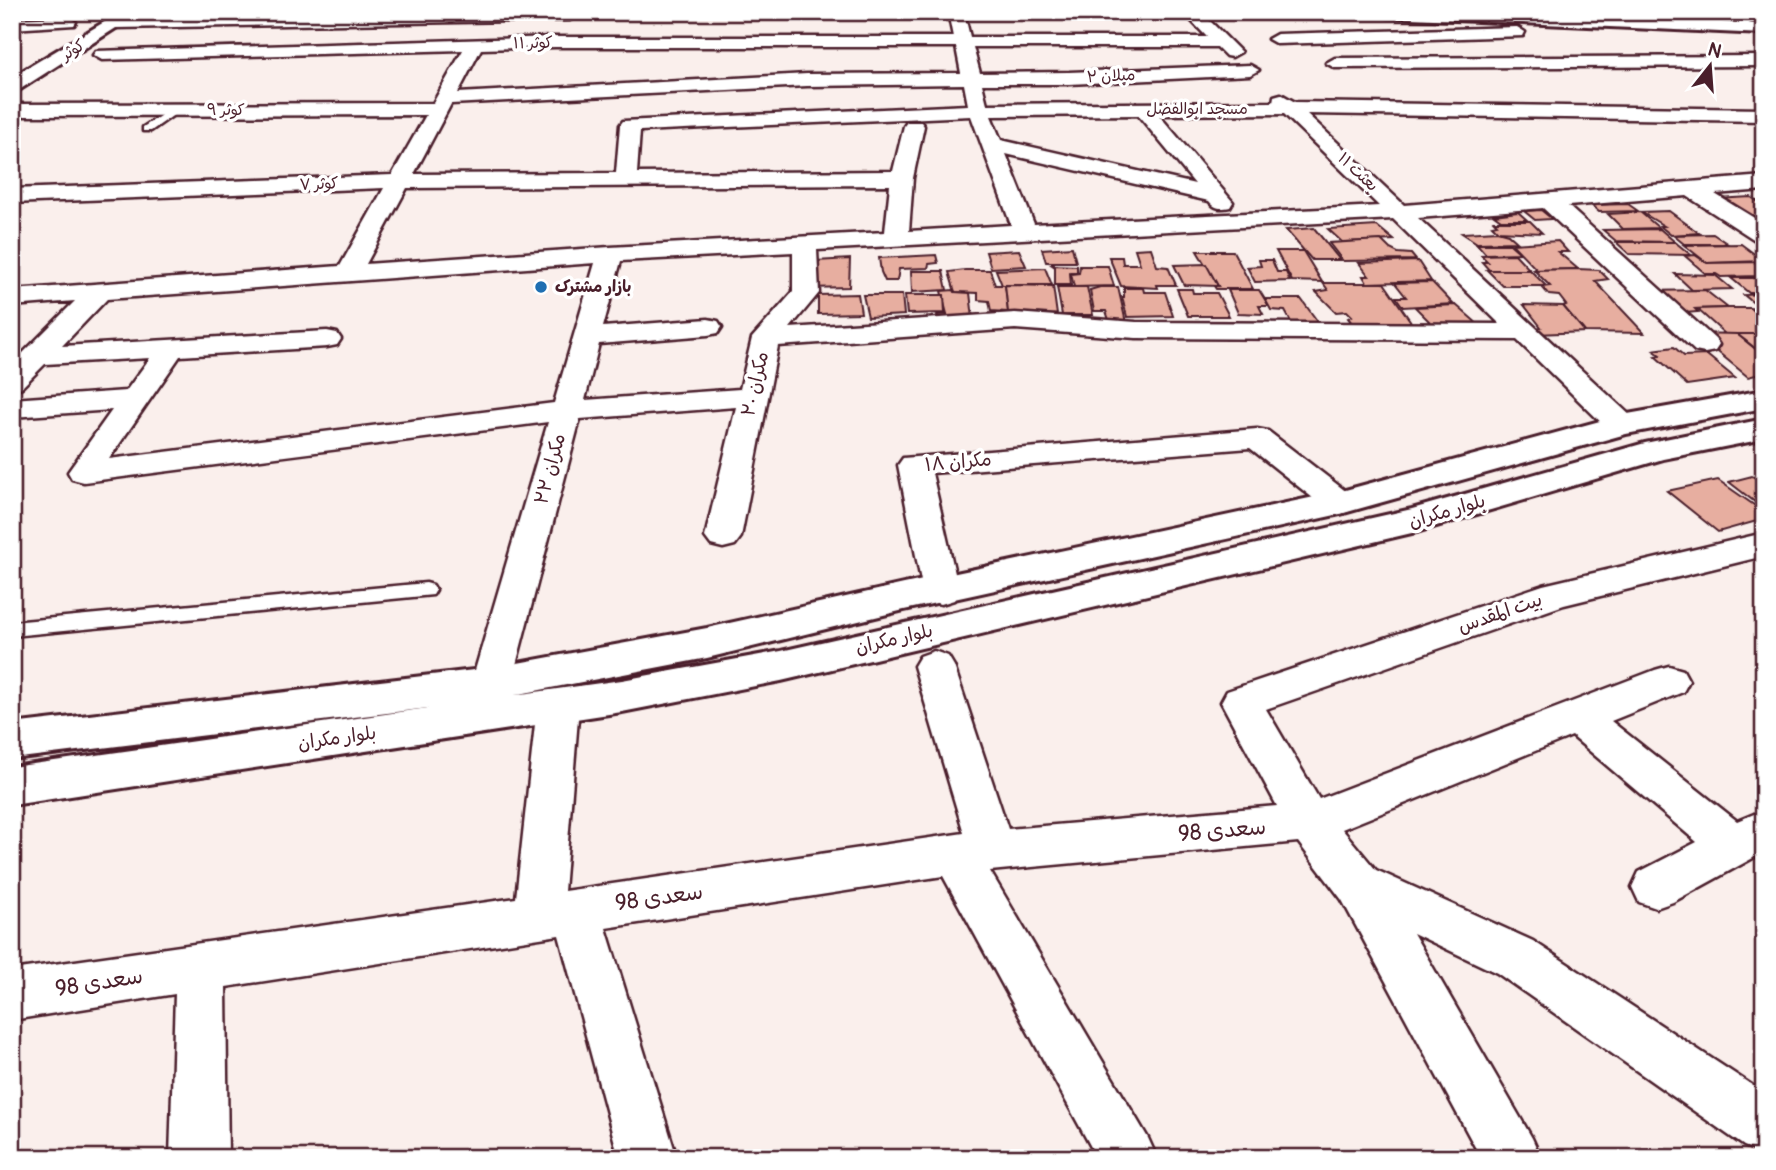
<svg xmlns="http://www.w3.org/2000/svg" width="1776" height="1170" font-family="Pangolin,'Playpen Sans Arabic',sans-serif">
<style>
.building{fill:#e7aea0;stroke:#4a1f2b;stroke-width:2}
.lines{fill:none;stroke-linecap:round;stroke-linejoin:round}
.lane-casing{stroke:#4a1f2b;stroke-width:5}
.street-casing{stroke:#4a1f2b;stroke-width:5}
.secondary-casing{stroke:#4a1f2b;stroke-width:6}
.lane{fill:#fff;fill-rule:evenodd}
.street{fill:#fff;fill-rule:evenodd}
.secondary{fill:#fff;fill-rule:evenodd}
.poi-dot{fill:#1f6fb2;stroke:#fff;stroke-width:2.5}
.labels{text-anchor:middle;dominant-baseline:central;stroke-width:7;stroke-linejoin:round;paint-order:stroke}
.far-street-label{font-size:16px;fill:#4a1f2b;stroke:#fff}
.far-poi-label{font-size:16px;font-weight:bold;fill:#4a1f2b;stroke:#fff;text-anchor:start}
.street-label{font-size:19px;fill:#4a1f2b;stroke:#fff}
.near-street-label{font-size:23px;fill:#4a1f2b;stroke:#fff}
</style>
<rect width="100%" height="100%" fill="#faefec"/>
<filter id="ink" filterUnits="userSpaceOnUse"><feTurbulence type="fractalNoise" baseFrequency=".0143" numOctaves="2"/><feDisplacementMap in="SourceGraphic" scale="14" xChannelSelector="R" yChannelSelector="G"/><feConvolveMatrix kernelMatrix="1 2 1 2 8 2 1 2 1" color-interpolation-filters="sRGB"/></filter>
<g filter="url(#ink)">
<g class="building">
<polygon points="1751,197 1764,206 1764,220 1742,221 1715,199"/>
<polygon points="1628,204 1638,211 1599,212 1591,205"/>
<polygon points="1541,210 1552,219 1535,220 1524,211"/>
<polygon points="1669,211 1699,233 1671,235 1660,226 1664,226 1641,212"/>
<polygon points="1518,212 1527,220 1501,220 1494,215"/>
<polygon points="1640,212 1659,228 1623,229 1608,214"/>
<polygon points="1494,221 1530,221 1542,233 1498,231 1492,225 1497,224"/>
<polygon points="1377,226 1394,240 1342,242 1328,229"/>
<polygon points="1314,228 1340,260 1312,260 1286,230"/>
<polygon points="1660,229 1675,242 1616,241 1603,230"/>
<polygon points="1497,231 1508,234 1517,242 1477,243 1462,233"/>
<polygon points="1713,234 1728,244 1684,244 1673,235"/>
<polygon points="1381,240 1390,249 1398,253 1411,254 1416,260 1343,261 1329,243"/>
<polygon points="1558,241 1568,252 1558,252 1578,269 1537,270 1512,244"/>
<polygon points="1616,242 1675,242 1691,255 1629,254"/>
<polygon points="1477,244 1510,244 1520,253 1486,254"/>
<polygon points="1741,244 1764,261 1707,263 1684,245"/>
<polygon points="1072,247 1076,262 1046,262 1042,249"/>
<polygon points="1151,248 1157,266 1168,267 1176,285 1157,285 1158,288 1121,286 1109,257 1122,257 1123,264 1140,264 1135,249"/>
<polygon points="1019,250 1026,266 991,268 986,252"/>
<polygon points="1197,251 1233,251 1253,289 1216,289 1214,286 1218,286"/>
<polygon points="1276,251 1303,251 1322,282 1292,281"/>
<polygon points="1515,254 1530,270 1489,270 1482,262 1488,262 1481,255"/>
<polygon points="936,255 938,263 929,264 928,268 899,269 897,281 885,281 881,272 879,258"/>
<polygon points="1695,255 1707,263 1764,262 1764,270 1756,271 1758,276 1721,277 1716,274 1706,274 1685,256"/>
<polygon points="850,259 849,287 808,288 816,261"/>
<polygon points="1259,260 1272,260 1277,272 1286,272 1290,281 1255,282 1247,267 1261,266"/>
<polygon points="1418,261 1431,281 1367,283 1363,276 1369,276 1359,263"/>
<polygon points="1206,264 1218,286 1184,285 1174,265"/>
<polygon points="1052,265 1077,266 1077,272 1070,273 1071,285 1055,285 1055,267"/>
<polygon points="1080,266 1108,266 1114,286 1074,287 1071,274 1079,273"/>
<polygon points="1045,268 1052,285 1002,285 996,270"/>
<polygon points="1578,269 1599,270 1608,279 1595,281 1644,333 1585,332 1563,306 1566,305 1559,296 1549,295 1542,287 1550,286 1534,270"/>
<polygon points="965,270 990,270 995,285 1005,285 1008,312 991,311 989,301 978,300 978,293 955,292 949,272"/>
<polygon points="1487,270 1530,270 1546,286 1503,286"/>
<polygon points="911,271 943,271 947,290 912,292"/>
<polygon points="1675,274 1715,275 1732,289 1692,290"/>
<polygon points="1731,278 1764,278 1764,293 1749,293"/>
<polygon points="1432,282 1453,304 1403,307 1396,297 1406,297 1395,283"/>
<polygon points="1323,283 1384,283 1416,329 1358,330 1348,318 1352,316 1347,311 1336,312 1316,292 1328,290"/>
<polygon points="1005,285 1053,286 1057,315 1008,312"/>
<polygon points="1057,287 1087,287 1093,315 1062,315"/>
<polygon points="1100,287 1118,287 1127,327 1111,326 1106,311 1094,311 1090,290"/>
<polygon points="1124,288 1143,288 1144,292 1165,292 1173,316 1127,317 1122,297 1124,297"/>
<polygon points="1177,289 1192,289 1193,293 1217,293 1229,316 1188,316"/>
<polygon points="954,290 955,292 970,293 973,318 938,317 937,315 947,314 941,291"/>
<polygon points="1228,290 1259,290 1269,306 1259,306 1263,314 1238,313"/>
<polygon points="1705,290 1728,308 1695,309 1698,312 1672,314 1648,291"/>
<polygon points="858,294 861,313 818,314 818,295"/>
<polygon points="1764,294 1762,310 1744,295"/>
<polygon points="863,295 902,295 904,315 868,317"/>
<polygon points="905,295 944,295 945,313 907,314"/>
<polygon points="1265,299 1301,299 1318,322 1291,322 1285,311 1271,310"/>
<polygon points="1456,305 1478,324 1439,325 1431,323 1415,307"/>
<polygon points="1524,305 1563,306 1585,332 1536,334 1530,329 1541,327"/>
<polygon points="1728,308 1751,308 1764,320 1764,334 1725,334 1697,309"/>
<polygon points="1695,333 1737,334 1764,356 1764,373 1748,377"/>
<polygon points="1737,334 1764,334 1764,355"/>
<polygon points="1674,347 1684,356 1707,355 1735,378 1687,385 1655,356 1660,355 1653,350"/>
<polygon points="1752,476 1764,483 1764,509 1729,482"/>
<polygon points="1718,480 1764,512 1764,519 1718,532 1667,491"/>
</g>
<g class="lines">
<g class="lane-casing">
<g id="lane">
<polygon points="174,107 179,110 178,112 151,131 143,131 143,127"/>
<polygon points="426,583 433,585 436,590 433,595 12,636 12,622"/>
</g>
</g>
<g class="street-casing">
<g id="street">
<polygon points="448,12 576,12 578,15 570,20 115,28 107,23 115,18"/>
<path d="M948,12h16l6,25h237l-24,-25h18l40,40 -9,5 -6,-1 -9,-9h-244l7,26 89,-1 181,-7 9,5 -9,5 -181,9h-87l5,20 286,-2 1,-6 7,-2 14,8 469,7v12l-457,-7 97,91 360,-29v14l-49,4 49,30v18l-9,-2 -68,-44 -119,10 147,133 4,6 -4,6 -10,2 -10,-2 -152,-143 -125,10 215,200 4,7 -4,7 -11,2 -11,-2 -94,-92 -381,-2 -121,-9 -237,17 -37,191 -6,8 -12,3 -12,-3 -6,-8 31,-130 -156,12 -69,265 -6,11 -14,4 -14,-4 -6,-11 77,-262 -464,60 -12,-3 -4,-7 44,-62 -100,7v-18l114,-8 24,-33 -105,6 -23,23 -10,3v-26l63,-63 -63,5v-16l328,-24 44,-78 -372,15v-14l380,-14 34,-60 -414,1v-12l421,-1 30,-53 -361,10 -9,-5 3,-4 459,-14h398zM555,47h401l5,26 -154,1 -349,19 23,-44zM964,84l4,21 -345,16 -3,4 -4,48 -202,1 37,-70 356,-18zM1284,114l95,92 -345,18 -28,-70 203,47c6,8 12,8 21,6l3,-5 -74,-87zM1138,115l57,69 -194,-44 -10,-24zM971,116l40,109 -102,6 4,-53 11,-52 -3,-4h-14l-3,4 -11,45 -256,2 3,-42zM890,185l-5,47 -275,15 -244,17 41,-76zM1393,219l107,105 -364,-2 -121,-9 -225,15 29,-35 -2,-43zM793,252v40l-41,46 -12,51 -155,11 14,-56 109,-9 10,-2 4,-6 -4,-6 -10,-2 -105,8 18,-66zM595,263l-41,140 -445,56 71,-103 147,-9 10,-2 4,-6 -4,-6 -10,-2 -265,15 45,-47z"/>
<polygon points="1651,12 1670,12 1674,17 1666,22"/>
<polygon points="1723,12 1743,12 1753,21 1745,26"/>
<polygon points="68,17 76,22 74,25 12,29 12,19"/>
<polygon points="1517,27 1525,32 1523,36 1277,44 1268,39 1277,34"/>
<polygon points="1764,56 1764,66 1335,68 1326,63 1335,58"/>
<polygon points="1257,429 1268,431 1352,496 1357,503 1352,510 1340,514 1328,510 1250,448 932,473 959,591 954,600 941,604 928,600 923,591 898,465 903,458"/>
<polygon points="1764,533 1764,556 1564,605 1266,709 1319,799 1655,670 1669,666 1683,670 1689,681 1683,692 1611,721 1737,821 1764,810 1764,852 1673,902 1656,908 1639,902 1632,887 1639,872 1697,842 1572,736 1342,829 1376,870 1533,941 1764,1093 1764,1154 1744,1146 1497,973 1413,933 1532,1138 1541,1158 1481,1158 1342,900 1298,842 990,871 1148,1138 1157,1158 1097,1158 943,876 606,928 677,1158 619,1158 559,935 226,987 228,1158 170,1158 175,994 12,1020 12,970 516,898 537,706 543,695 558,690 573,695 579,706 564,891 964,833 914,666 920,656 934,651 948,656 954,666 1008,829 1277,806 1221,702 1227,691 1543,585"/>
</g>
</g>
<g class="secondary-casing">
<g id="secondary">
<polygon points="121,12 141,12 19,90 12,92 12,77"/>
<polygon points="1380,12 1507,12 1764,24 1764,34 1388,17"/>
<polygon points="1764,390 1764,408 1626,434 1340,514 904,610 707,658 514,695 622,680 781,651 1412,509 1645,443 1764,419 1764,439 1663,459 1416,532 781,681 622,712 12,805 12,767 428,708 12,759 12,724 491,668 707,628 904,584 1338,492 1622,415"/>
</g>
</g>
<use href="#lane" class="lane"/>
<use href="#street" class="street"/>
<use href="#secondary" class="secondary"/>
</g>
</g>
<circle class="poi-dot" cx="541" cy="287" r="7"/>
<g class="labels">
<g class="far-street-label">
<text transform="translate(533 43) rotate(-1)">کوثر ۱۱</text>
<text transform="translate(73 50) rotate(-32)">کوثر</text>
<text transform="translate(1111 76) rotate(-3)">میلان ۲</text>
<text x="1197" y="109">مسجد ابوالفضل</text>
<text x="226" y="110">کوثر ۹</text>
<text transform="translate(1358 172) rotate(43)">بعثت ۱۱</text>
<text transform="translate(319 184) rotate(-2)">کوثر ۷</text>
</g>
<g class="far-poi-label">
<text x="555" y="287">بازار مشترک</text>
</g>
<g class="street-label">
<text transform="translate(755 384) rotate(-77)">مکران ۲۰</text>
<text transform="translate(958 462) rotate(-5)">مکران ۱۸</text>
<text transform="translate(550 469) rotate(-75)">مکران ۲۲</text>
<text transform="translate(1447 511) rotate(-16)">بلوار مکران</text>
<text transform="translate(1500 613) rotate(-19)">بیت المقدس</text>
<text transform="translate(894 639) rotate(-13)">بلوار مکران</text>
<text transform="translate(337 738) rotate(-8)">بلوار مکران</text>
</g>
<g class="near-street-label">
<text transform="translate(1222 830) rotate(-5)">سعدی 98</text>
<text transform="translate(659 897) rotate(-8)">سعدی 98</text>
<text transform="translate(99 982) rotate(-9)">سعدی 98</text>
</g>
</g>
<rect width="1776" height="1170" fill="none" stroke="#fff" stroke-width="42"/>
<rect x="21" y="21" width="1734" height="1128" fill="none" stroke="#4a1f2b" stroke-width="2.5" filter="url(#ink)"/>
<g transform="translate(1710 66) rotate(17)" stroke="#ffffff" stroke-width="5" paint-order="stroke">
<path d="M0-5L12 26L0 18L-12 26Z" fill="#4a1f2b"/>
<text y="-10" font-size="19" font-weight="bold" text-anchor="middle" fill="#4a1f2b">N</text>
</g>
</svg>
